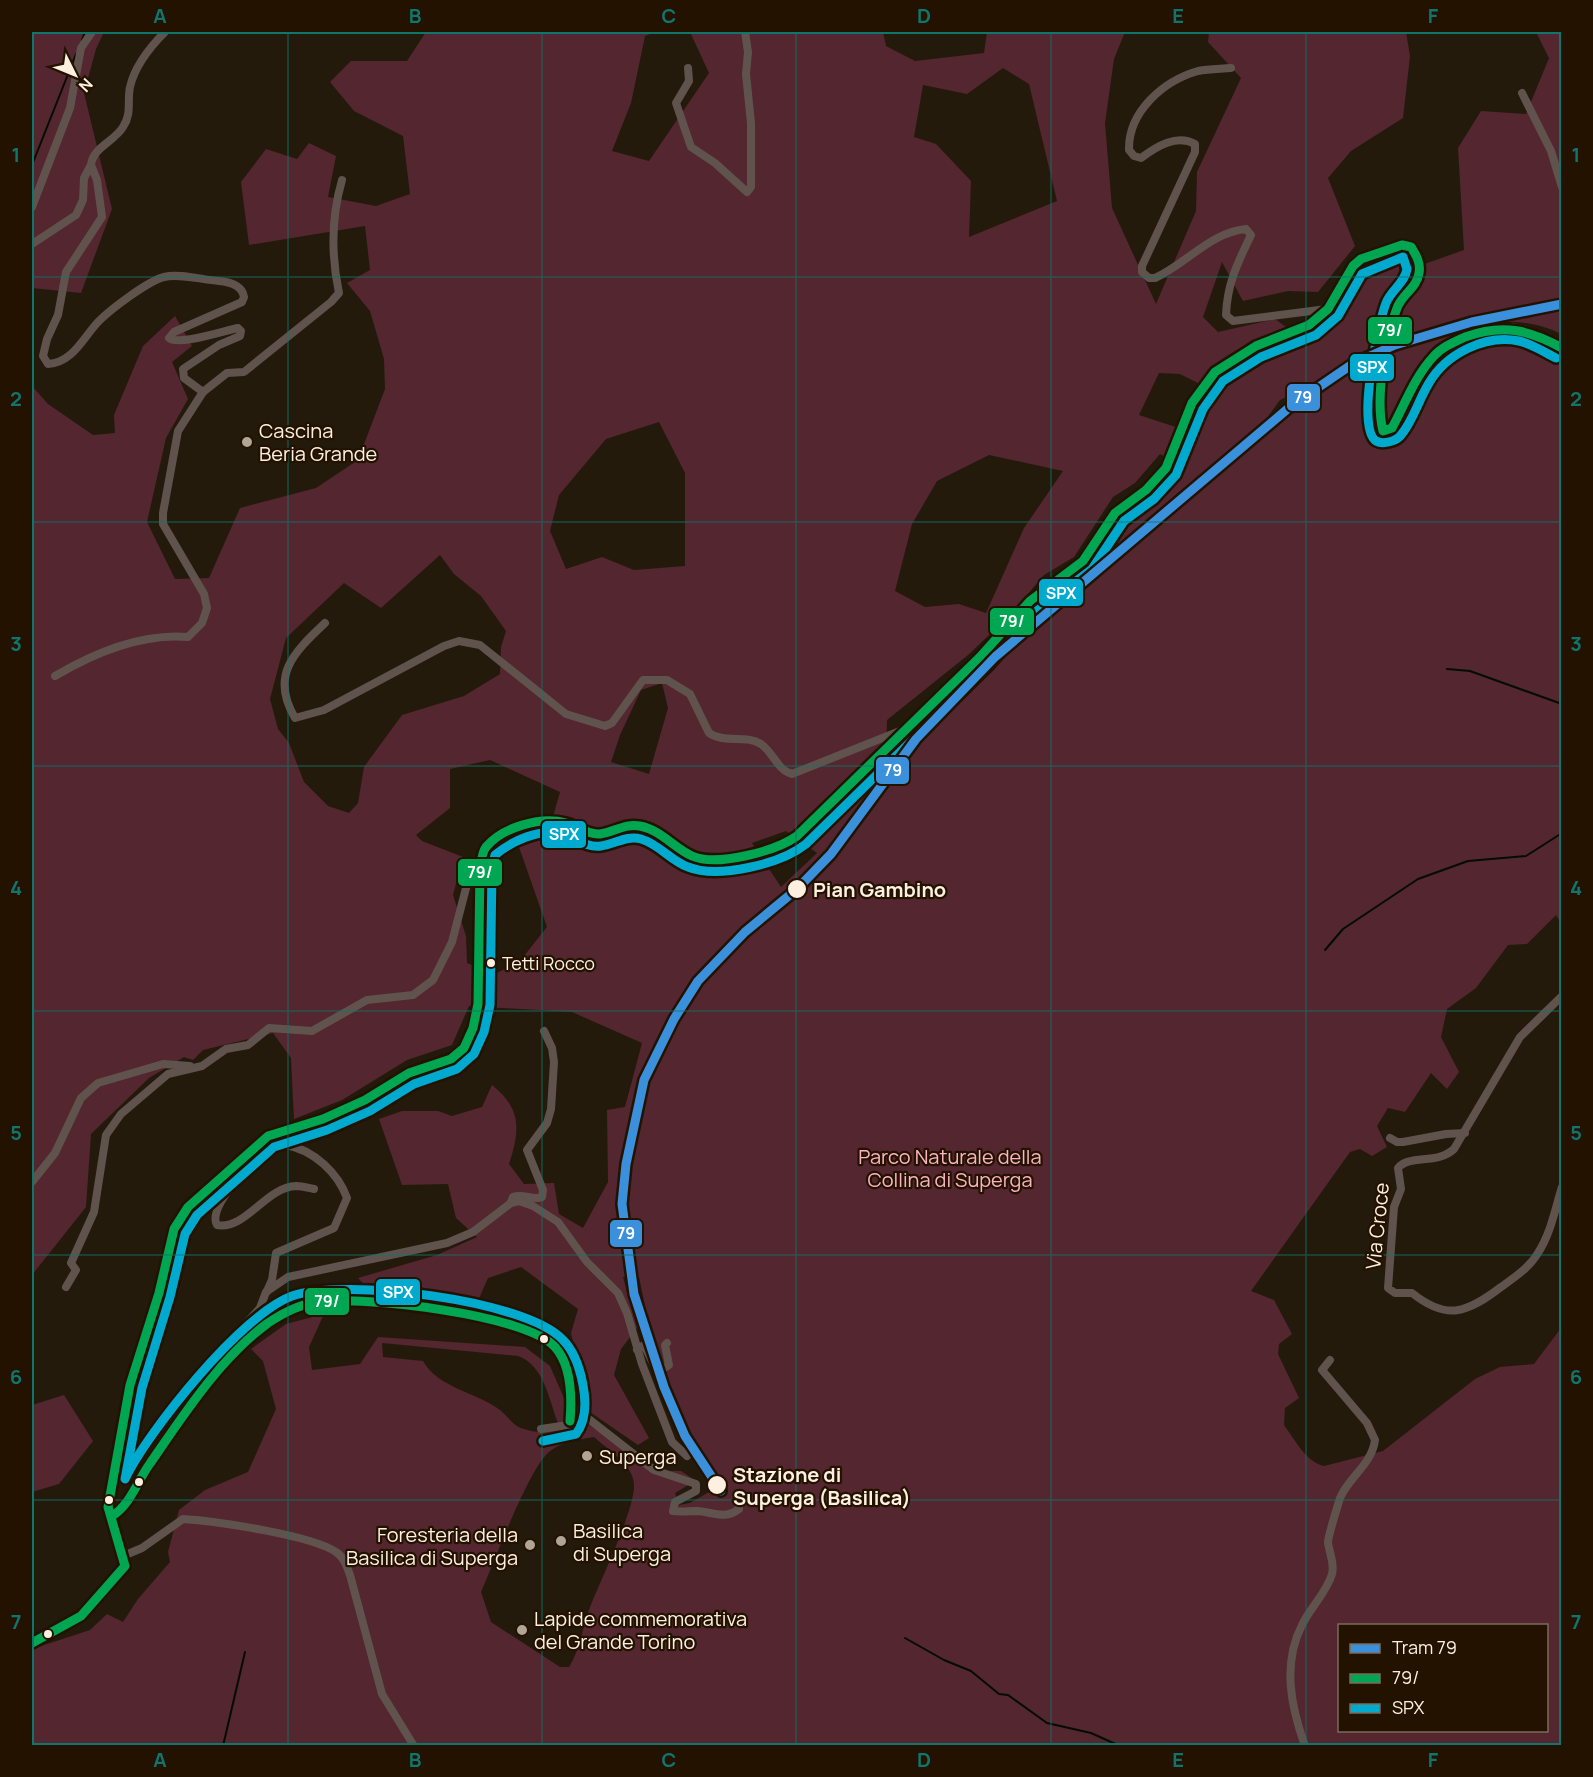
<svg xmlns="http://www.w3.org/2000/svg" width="1593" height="1777" font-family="Manrope,sans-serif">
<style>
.green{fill:#54262f;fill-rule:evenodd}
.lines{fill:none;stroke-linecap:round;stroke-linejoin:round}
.stream{stroke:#030d01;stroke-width:2}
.minor{stroke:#60534d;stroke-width:8}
.tertiary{stroke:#60534d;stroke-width:10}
.bus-1-casing{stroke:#241200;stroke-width:14}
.bus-2-casing{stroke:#241200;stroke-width:14}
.bus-1{stroke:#00a651;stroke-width:9}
.bus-2{stroke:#00a9ce;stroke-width:9}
.tram-1-casing{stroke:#241200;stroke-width:14}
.tram-1{stroke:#3a90db;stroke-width:9}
.grid{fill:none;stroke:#0f766e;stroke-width:1.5;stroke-opacity:0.55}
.poi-dot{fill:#b1a596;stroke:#241200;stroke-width:2}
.stop-dot{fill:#fdf0e1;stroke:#241200;stroke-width:2}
.labels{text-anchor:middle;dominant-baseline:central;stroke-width:4.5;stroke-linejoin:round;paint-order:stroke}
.bus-label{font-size:18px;fill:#fdf0e1;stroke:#241200;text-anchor:start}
.poi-label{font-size:20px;fill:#fdf0e1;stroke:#241200;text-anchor:start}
.stop-label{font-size:20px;font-weight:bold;fill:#fdf0e1;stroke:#241200;text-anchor:start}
.park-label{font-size:20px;fill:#fcb3c1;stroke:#241200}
.street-label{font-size:20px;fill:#fdf0e1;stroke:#241200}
.line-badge{stroke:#241200;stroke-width:2}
.badge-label{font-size:16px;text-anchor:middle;font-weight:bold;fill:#fff}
.neatline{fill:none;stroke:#0f766e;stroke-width:2}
.grid-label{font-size:20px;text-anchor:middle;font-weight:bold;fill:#0f766e}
</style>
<rect width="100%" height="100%" fill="#241a0c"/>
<g class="green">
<polygon points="32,32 104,32 96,49 84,93 112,209 81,293 32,288"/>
<path d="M426,32h229l-10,4 -14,67 -19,48 37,10 60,-88 -19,-41h193l3,14 29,15 69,-8 3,-21h138l-11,27 -9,64 7,85 44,96 40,-93 1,-39 44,-94 -33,-36 1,-10h197l4,24 -7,62 -52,33 -23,27 27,68 -37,46 -30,-1 -45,10 -21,-39 -19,55 15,15 57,-13 29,21 37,-21 28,-49 31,-12 -1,15 65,-23 -6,-102 23,-37 45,3 23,-56 -13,-26h25v302c-40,-21 -110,-17 -135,26l72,-29 36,5 27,16v571l-5,-8 -29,29 -19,1 -32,43 -29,21 -6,28 18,35 -12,17 -16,-16 -26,39 -17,-4 -11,18 10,21 -15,9 -12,-7 -10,3 -99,139 23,9 18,34 -13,10 -1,10 21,44 -14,10 -1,17c11,15 22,37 40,41l59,-15 92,-72 25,-12 34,-3 27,-36v417h-1529v-96l58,-19 17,-16 16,8 15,-23 32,-37 -2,-10 11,-42 26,-20 43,-18 28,-63 -13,-48 -12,-12 35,-25 38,-10 -15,33 3,23 48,-6 18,-27 147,10 25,19 17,39 9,12 86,54h19l12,8 -3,5 -15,9 4,12 11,-2 19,-11v-15l-16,-29 -41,-108 -13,-63h-16l14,51 -16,21 -7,26 35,63 -11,7 -51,-35 -16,-77 7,-24 -57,-42 -33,11 -10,23 -54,-5 -5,-12 -48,8 -13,-14 79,-23 40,-18 -21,-19 -8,-34 -46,1 -23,-66 23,-8h36l14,5 30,-9 10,-22c30,24 28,45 17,79l15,20 30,-1 5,31 24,14 25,-46 -1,-72 18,-3 17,-64 -70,-31 -103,-6 -17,39 -45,15 -65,40 -48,19 -3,-61 -18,-25 -70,17 -10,10 -9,-3 -35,21 -58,56 -5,73 -54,68v-889l16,18 45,31 22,-2 -1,-18 29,-69 32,-30 17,30 -20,16 16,37 -22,39 -19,84 28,57 34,-1 31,-70 76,-20 42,-28 27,-71 -1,-30 -14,-48 -23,-28 23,-13 -5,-44 -116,19 -8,-63 25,-33 31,10 12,-16 27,13 -8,41 48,9 34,-12 -7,-58 -49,-25 -24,-29 21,-21h56zM1003,68l26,16 28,117 -88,36 2,-56 -35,-37 -22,-7 9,-52 44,9zM1159,373l21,1 36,18 -25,40 -52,-17zM1306,388l10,2 -49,35 -3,-3 16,-22zM659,422l26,51v93l-51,4 -32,-13 -36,12 -16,-38 9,-36 47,-56zM1160,454l18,10 -31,35 -33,26 -27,38 -68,63 -11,16 -102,92 -11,17 -9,5 1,-36 81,-65 41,-39 35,-41 30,-18 39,-60 22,-14zM989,455l74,16 -39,57 -38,85 -27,-9 -34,3 -30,-16 17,-67 25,-43zM440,555l14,19 27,22 25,35 -5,16 -1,27 -36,22 -62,19 -38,52 -6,36 -9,10 -21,-7 -24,-24 -15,-39 -11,-14 -8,-30 16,-61 58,-55 37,25zM662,683l6,25 -19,66 -38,-12 9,-27 21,-45zM490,760l70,32 -13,46 -28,9 28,80 -27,34 -25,13 -28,-11 -1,-27 -13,-41 10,-38 -41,-16 -6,-6 34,-27v-39zM786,831l31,22 -36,34 -29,-44zM382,1343l136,13c26,9 31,44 40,67 -8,14 -24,9 -37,5 -9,-3 -14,-13 -21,-18 -24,-18 -62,-22 -77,-49l-40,-4zM594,1437c13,12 40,28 40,48 1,25 -35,98 -45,125 -7,19 -9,40 -20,57h-9l-69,-45 -10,-30c13,-29 48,-125 69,-141 13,-10 28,-11 44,-14zM1340,1626h206v104h-206z"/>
<polygon points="64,1395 93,1441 59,1484 32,1492 32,1405"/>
</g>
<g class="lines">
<g class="stream">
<polyline points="82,40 85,32"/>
<polyline points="32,165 76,54"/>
<polyline points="1447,669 1470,671 1562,704"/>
<polyline points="1325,950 1343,929 1418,879 1468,861 1526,856 1562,833"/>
<polyline points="905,1638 944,1660 971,1671 999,1694 1008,1695 1047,1723 1091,1733 1120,1746"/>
<polyline points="223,1746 245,1652"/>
</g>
<g class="minor">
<polyline points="688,68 689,81 676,103 691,147 715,163 747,192 751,187 751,123 746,74 748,52 745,32"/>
<path d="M1231,68c-11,1 -22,1 -33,3 -35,10 -70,41 -69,79l5,6 7,2c16,-12 36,-24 54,-14v8l-53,114v6l7,6h6c31,-14 56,-46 91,-49l5,6c-13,27 -24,49 -25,80l7,6 94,-12"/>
<polyline points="1522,93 1551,151 1562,187"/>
<path d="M91,165c2,-18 23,-23 32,-38 9,-13 4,-26 7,-40 5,-22 20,-40 35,-55"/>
<polyline points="32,207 70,108 81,48 92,32"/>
<path d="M32,244l44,-29 7,-15 1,-22 7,-13 6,15 5,37 -36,55 -8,43 -11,24 -4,17 5,8c25,-1 36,-28 51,-43 12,-12 49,-40 65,-44 15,-4 39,3 55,4 11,1 23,4 25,16l-2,5 -68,30 -5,6c9,8 54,-7 69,-10l3,3 -1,5 -21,9 -36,24 1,9 19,14 24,-19 17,-1 87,-70 8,-9c-8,-38 -8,-75 3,-113"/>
<path d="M325,623c-32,30 -55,53 -30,95l29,-8 120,-64 15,-5 21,4 86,69 39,12 7,-3 31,-43h24l23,14 19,39c16,11 36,1 52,11 12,8 17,27 31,30l108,-43"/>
<path d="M55,676c39,-23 86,-43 133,-39l14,-14 5,-15 -3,-14 -41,-70v-11l15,-82 25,-39"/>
<path d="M1562,996l-42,41 -66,112c-17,16 -44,5 -56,19l3,21 -7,18 -6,81 7,5h17c35,28 55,20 89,-6 14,-10 28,-19 37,-34 13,-20 17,-44 24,-66"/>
<polyline points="1390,1138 1397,1142 1403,1142 1446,1134 1465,1133"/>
<path d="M259,1143c10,4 17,0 27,2 28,5 52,28 61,53l-13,30 -58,25 -4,27 -5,11"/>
<path d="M267,1146c-12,13 -61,61 -50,79 29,5 49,-38 79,-39 6,0 13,2 18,3"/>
<polyline points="32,1182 55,1153 81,1098 98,1083 163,1064 190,1066"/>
<path d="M511,1202l2,-5c10,-4 20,4 29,0l1,-7 -16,-40 20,-27 4,-14 3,-47 -2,-14 -8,-17"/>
<polyline points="66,1287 76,1270 71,1263 94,1212 106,1135 121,1114 168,1074 202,1066 226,1049 248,1045 269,1028 312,1031 367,1000 413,995 433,980 452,942 472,865 481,859"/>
<polyline points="637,1350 644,1345 656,1369"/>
<polyline points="236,1353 232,1347 232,1339 260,1308 266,1292 288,1277 447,1243 473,1232 511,1203 519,1201 533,1206 558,1222 587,1262 618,1293 627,1313 642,1364 672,1442 687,1456"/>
<polyline points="666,1367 669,1365 665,1345 667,1343"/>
<path d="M572,1406l82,64 42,14v7l-21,11 -2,9c8,1 16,0 24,0 16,1 28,9 42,-2l-1,-7"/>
<path d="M112,1516c16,-5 21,-29 30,-43 31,-43 104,-149 153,-165 33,-11 70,-5 104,-2 52,4 103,7 148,36 22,13 32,60 21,83l-27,4"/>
<path d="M123,1556l19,-8 41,-29c32,2 128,16 153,33 8,5 11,15 14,23l32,119 32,52"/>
<path d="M1305,1746c-14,-39 -23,-82 -3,-121 8,-17 25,-33 30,-51 3,-12 -3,-21 -4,-32 0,-6 10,-37 12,-44 9,-21 32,-34 35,-58l-8,-17 -45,-53 8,-10"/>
</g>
<path class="tertiary" d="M32,1643l49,-27 44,-50 -17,-59 22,-122 29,-92 15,-64 14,-22 80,-71 55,-17 42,-19 44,-27 42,-14 13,-11 9,-20 5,-24 2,-135 4,-20 15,-13 14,-7 35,-9 19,3 22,10 11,1 30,-9 11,1 12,4 39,26 15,3h18l58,-13 14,-10 39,-41 144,-138 50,-56 53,-40 32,-48 31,-23 20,-22 26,-65 23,-31 41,-26 53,-21 19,-16 25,-43 8,-7 41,-14 9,2c6,9 11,19 7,30 -3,12 -17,19 -21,31 -7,18 -23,107 -14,123l9,-3c12,-22 23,-49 39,-69 8,-10 19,-15 30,-20 42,-17 62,-15 101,9"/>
<g class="bus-1-casing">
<g id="bus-1">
<path d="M112,1516c18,-11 25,-34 37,-51 34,-49 70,-106 119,-142 15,-10 32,-19 50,-21 44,-6 208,12 237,45 17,19 17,50 15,74"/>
<path d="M32,1643l49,-27 44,-50 -17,-59 22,-122 29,-92 15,-64 14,-22 80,-71 55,-17 42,-19 44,-27 42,-14 13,-11 9,-20 5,-24 2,-135c1,-7 2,-17 6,-22 17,-20 55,-31 80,-24 12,3 22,12 34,11 14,-2 26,-11 40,-8 21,4 34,22 52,30 25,11 84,-5 105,-20l183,-179 50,-56 53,-40 32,-48 31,-23 20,-22 26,-65 23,-31 41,-26 53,-21 19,-16 25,-43 8,-7 41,-14 9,2c5,8 10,16 8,26 -2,15 -17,21 -22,35 -12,31 -22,91 -14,123l9,-3c13,-24 23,-52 42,-72 8,-9 20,-14 31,-19 37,-13 63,-8 97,11"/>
</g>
</g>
<g class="bus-2-casing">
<path id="bus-2" d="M543,1441l33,-7c10,-13 10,-33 7,-49 -3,-16 -8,-33 -20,-45 -38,-41 -220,-62 -271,-44 -50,18 -144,135 -167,183l17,-91 28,-91 15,-63 12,-19 77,-68 53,-17 43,-19 44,-27 43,-15 17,-15 10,-22 6,-27 2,-135 3,-15c17,-14 44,-27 67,-21 14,4 24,14 39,12 14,-2 26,-11 40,-7 18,5 30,22 47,28 30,12 93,-3 118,-23l182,-178 50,-56 54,-41 32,-48 30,-22 22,-24 27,-66 20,-28 38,-24 55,-22 22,-19 24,-42 41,-17 4,12c-2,14 -16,21 -21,34 -8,21 -30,125 -10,138 7,4 21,0 25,-6 12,-14 18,-36 28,-52 17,-29 56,-49 90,-42 13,3 25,11 37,17"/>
</g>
<use href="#bus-1" class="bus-1"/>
<use href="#bus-2" class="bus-2"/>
<g class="tram-1-casing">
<polyline id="tram-1" points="721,1491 685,1436 664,1387 634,1294 622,1204 626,1164 644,1080 674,1019 698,981 745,932 797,889 831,854 916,739 995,657 1291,406 1354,363 1395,345 1472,322 1562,304"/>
</g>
<use href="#tram-1" class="tram-1"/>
</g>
<path class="grid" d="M288,32v1714M542,32v1714M796,32v1714M1051,32v1714M1306,32v1714M32,277h1530M32,522h1530M32,766h1530M32,1011h1530M32,1255h1530M32,1500h1530"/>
<g class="poi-dot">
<circle cx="247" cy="442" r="6"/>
<circle cx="587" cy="1456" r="6"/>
<circle cx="561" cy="1541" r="6"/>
<circle cx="530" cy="1545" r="6"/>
<circle cx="522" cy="1630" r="6"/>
</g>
<g class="stop-dot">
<circle cx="797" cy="889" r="10"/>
<circle cx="491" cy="963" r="5"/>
<circle cx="544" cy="1339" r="5"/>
<circle cx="139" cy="1482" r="5"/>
<circle cx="717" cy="1485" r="10"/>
<circle cx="109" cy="1500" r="5"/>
<circle cx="48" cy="1634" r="5"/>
</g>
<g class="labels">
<g class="bus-label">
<text x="502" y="963">Tetti Rocco</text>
</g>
<g class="poi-label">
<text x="259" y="430">Cascina<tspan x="259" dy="23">Beria Grande</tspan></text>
<text x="599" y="1456">Superga</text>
<text x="573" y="1530">Basilica<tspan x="573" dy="23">di Superga</tspan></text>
<text x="518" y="1534" text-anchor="end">Foresteria della<tspan x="518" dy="23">Basilica di Superga</tspan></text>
<text x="534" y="1618">Lapide commemorativa<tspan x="534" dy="23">del Grande Torino</tspan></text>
</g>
<g class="stop-label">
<text x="813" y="889">Pian Gambino</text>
<text x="733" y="1474">Stazione di<tspan x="733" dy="23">Superga (Basilica)</tspan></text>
</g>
<g class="park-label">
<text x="950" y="1156">Parco Naturale della<tspan x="950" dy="23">Collina di Superga</tspan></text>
</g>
<g class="street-label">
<text transform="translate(1377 1226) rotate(-84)">Via Croce</text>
</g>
</g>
<g class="line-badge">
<rect x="1367" y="316" width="46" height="29" rx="6" fill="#00a651"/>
<rect x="1349" y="353" width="46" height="29" rx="6" fill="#00a9ce"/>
<rect x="1286" y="383" width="35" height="29" rx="6" fill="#3a90db"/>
<rect x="1038" y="578" width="46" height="29" rx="6" fill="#00a9ce"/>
<rect x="989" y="607" width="46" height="29" rx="6" fill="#00a651"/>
<rect x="875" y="756" width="35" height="29" rx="6" fill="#3a90db"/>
<rect x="541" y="820" width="46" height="29" rx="6" fill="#00a9ce"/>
<rect x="457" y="858" width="46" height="29" rx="6" fill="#00a651"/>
<rect x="609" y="1219" width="34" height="29" rx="6" fill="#3a90db"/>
<rect x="375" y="1278" width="46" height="28" rx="6" fill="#00a9ce"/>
<rect x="304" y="1287" width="46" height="29" rx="6" fill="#00a651"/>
</g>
<g class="badge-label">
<text x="1390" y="336">79/</text>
<text x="1372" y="373">SPX</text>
<text x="1303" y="403">79</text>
<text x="1061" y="599">SPX</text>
<text x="1012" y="627">79/</text>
<text x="893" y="776">79</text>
<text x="564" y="840">SPX</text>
<text x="480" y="878">79/</text>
<text x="626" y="1239">79</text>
<text x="398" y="1298">SPX</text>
<text x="327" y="1307">79/</text>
</g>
<rect width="1593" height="1777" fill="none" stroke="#241200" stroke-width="66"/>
<rect x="1338" y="1624" width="210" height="108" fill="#241200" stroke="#7b6b5a" stroke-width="1.5"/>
<rect x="1350" y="1644" width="30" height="9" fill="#3a90db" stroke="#7b6b5a" stroke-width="1.5"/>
<text x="1392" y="1654" font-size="18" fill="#fdf0e1">Tram 79</text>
<rect x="1350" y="1674" width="30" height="9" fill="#00a651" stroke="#7b6b5a" stroke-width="1.5"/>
<text x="1392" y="1684" font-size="18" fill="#fdf0e1">79/</text>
<rect x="1350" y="1704" width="30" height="9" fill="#00a9ce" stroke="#7b6b5a" stroke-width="1.5"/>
<text x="1392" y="1714" font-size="18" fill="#fdf0e1">SPX</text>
<g transform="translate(75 75) rotate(133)" stroke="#241200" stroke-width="4.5" paint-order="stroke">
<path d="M0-4.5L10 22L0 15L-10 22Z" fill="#fdf0e1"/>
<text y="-9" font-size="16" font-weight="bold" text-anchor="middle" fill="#fdf0e1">N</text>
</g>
<rect x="33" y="33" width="1527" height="1711" class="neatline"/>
<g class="grid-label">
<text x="160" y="23">A</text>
<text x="415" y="23">B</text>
<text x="669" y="23">C</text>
<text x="924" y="23">D</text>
<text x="1178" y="23">E</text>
<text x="1433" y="23">F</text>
<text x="16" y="162">1</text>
<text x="1576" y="162">1</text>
<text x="16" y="406">2</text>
<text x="1576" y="406">2</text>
<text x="16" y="651">3</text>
<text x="1576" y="651">3</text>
<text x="16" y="895">4</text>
<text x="1576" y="895">4</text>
<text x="16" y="1140">5</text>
<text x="1576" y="1140">5</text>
<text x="16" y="1384">6</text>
<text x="1576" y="1384">6</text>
<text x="16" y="1629">7</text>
<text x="1576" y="1629">7</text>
<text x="160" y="1767">A</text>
<text x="415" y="1767">B</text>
<text x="669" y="1767">C</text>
<text x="924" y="1767">D</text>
<text x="1178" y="1767">E</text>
<text x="1433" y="1767">F</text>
</g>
</svg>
